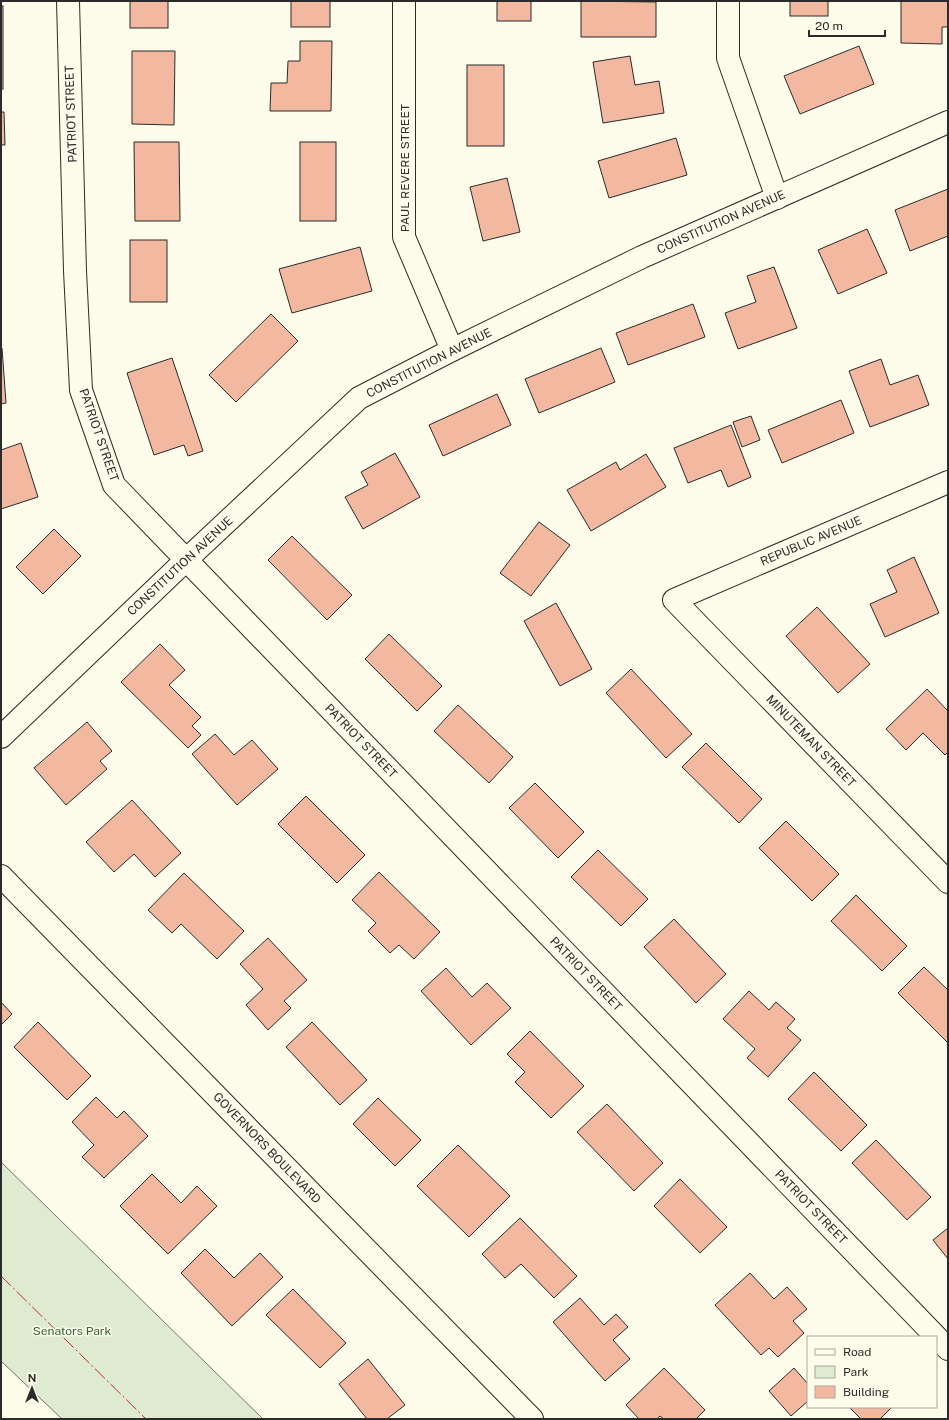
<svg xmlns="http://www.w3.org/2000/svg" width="949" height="1420" font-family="'Public Sans',sans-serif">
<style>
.green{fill:#deebd1;stroke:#74746e}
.building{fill:#f2b8a0;stroke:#2b2b2b}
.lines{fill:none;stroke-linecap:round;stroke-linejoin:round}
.minor-casing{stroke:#2b2b2b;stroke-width:24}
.secondary-casing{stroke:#2b2b2b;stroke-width:24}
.minor{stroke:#fdfbea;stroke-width:22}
.secondary{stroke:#fdfbea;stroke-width:22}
.power{stroke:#c62828;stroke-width:1;stroke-dasharray:14 3 2 3;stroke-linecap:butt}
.labels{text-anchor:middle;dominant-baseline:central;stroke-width:3;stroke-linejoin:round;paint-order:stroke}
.street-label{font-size:12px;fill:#2b2b2b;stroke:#fdfbea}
.park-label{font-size:12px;fill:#34623c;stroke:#fdfbea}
</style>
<rect width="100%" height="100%" fill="#fdfbea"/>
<polygon class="green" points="1,1162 263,1419 62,1419 1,1361"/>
<g class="building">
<rect x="130" y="1" width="38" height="27"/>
<rect x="291" y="1" width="39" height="26"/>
<rect x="497" y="1" width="34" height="20"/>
<polygon points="581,1 656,2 656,37 581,37"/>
<rect x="790" y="1" width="38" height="15"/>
<polygon points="901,1 948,1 948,27 942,27 942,44 901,43"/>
<rect x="1" y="6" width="2" height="83"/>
<polygon points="300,41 332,41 331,111 270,111 271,83 287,83 288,61 300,61"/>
<polygon points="859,46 874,84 800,114 784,76"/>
<polygon points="132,51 175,51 174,125 132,124"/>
<polygon points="630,56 635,85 659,81 664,113 603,123 593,62"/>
<rect x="467" y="65" width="37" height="81"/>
<polygon points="1,112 4,112 5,145 1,145"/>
<polygon points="676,138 687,175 609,198 598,161"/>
<polygon points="134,142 179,142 180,221 135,221"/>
<rect x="300" y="142" width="36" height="79"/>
<polygon points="507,178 520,232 483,241 470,187"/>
<polygon points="948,189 948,236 910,251 895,210"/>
<polygon points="867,229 887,273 838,294 818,250"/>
<rect x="130" y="240" width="37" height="62"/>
<polygon points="360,247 372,291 292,313 279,269"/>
<polygon points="774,267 797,328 738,349 725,313 756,302 747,276"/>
<polygon points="693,304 705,337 628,365 616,333"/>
<polygon points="271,314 298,341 236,402 209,375"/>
<polygon points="1,348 2,348 6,403 1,404"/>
<polygon points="601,348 615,382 539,413 525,379"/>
<polygon points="172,358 203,451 188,456 184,445 154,455 127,373"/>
<polygon points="881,359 890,385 918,375 929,405 870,427 849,371"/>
<polygon points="497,394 511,425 443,456 429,425"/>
<polygon points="841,400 854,433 782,463 768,430"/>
<polygon points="751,416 760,440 742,447 733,422"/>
<polygon points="731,425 751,477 728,487 721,470 688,483 674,448"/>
<polygon points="21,443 38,497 1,509 1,450"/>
<polygon points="395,453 420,497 363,529 345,497 368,485 361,472"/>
<polygon points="646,454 666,487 591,531 567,490 616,462 620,470"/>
<polygon points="539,522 570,545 531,596 500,573"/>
<polygon points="54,529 81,556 43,594 16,567"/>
<polygon points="292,536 352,595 327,620 268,560"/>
<polygon points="914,557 939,613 885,637 870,604 897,592 887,570"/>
<polygon points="556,603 592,669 560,686 524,621"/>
<polygon points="817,607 870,664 838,693 786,636"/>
<polygon points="389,634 442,686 417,711 365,659"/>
<polygon points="160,644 185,670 169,685 201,717 192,726 201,735 188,748 121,682"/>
<polygon points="631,669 692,734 666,758 606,693"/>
<polygon points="927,689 948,711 948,752 945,755 923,733 906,750 886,729"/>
<polygon points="458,705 513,757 489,783 434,731"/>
<polygon points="87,722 112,751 100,761 107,769 66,805 34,768"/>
<polygon points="215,734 234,755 252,740 278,769 237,805 192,754"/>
<polygon points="706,743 762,799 739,823 682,767"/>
<polygon points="535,783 584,832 558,858 509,808"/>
<polygon points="306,796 365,855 337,883 278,824"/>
<polygon points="132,800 181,853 155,877 134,854 114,872 86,842"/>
<polygon points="786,821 839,874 812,901 759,848"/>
<polygon points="598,850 648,899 621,926 571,877"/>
<polygon points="379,872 440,932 414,959 399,945 390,953 368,931 376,923 352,900"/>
<polygon points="184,873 244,931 217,959 181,924 172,933 148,910"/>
<polygon points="856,895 907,946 882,971 831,921"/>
<polygon points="674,919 726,974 696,1003 644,947"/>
<polygon points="268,938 307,980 284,1001 291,1008 268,1030 246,1005 263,989 240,964"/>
<polygon points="924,967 948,990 948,1043 898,993"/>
<polygon points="446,968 472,997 487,983 511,1008 471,1045 421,991"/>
<polygon points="749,991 769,1010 776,1002 795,1019 787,1028 801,1040 768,1077 747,1058 755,1049 723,1019"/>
<polygon points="1,1002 12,1014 1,1025"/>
<polygon points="38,1022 91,1076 67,1100 14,1047"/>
<polygon points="312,1022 367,1080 340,1105 286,1047"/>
<polygon points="530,1031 584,1086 551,1118 515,1082 525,1072 507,1054"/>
<polygon points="814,1072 867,1125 841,1151 788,1099"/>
<polygon points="96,1097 117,1118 124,1111 148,1136 104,1178 82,1157 94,1145 72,1122"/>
<polygon points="378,1098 421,1140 395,1166 353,1124"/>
<polygon points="607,1104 663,1163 634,1191 577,1132"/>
<polygon points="876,1140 931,1197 907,1220 852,1163"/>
<polygon points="458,1145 510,1196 469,1237 417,1186"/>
<polygon points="152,1174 181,1203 197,1186 217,1206 168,1254 120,1206"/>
<polygon points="680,1179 727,1227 700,1253 654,1206"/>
<polygon points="520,1218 577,1276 554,1298 521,1264 505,1278 482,1254"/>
<polygon points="948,1228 948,1259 933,1240"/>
<polygon points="205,1249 234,1278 260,1253 283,1277 232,1326 181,1273"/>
<polygon points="750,1273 774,1299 787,1287 807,1309 793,1321 804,1333 778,1357 769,1348 761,1355 715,1305"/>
<polygon points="293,1289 346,1343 320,1368 266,1315"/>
<polygon points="580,1298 604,1325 616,1314 628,1327 613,1340 630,1359 605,1381 553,1322"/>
<polygon points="368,1359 405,1405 387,1419 367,1419 339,1384"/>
<polygon points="664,1368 705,1410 696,1419 664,1419 660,1416 657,1419 639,1419 626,1405"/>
<polygon points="794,1368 808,1384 808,1401 791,1416 769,1391"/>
<polygon points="849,1407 892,1407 880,1419 861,1419"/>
</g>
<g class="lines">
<g class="minor-casing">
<g id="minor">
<polyline points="68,1 75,271 81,390 114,485 948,1349"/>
<polyline points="404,1 404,237 452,350"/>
<polyline points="728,1 728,58 777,198"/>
<polyline points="948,482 674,600 948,882"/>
<polyline points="1,737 186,560 359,398 452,350 642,257 948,122"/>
</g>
</g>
<g class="secondary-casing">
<polyline id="secondary" points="1,876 532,1419"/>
</g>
<use href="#minor" class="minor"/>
<use href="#secondary" class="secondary"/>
<polyline class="power" points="1,1276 146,1419"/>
</g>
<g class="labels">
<g class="street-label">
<text transform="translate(71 114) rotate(-92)">PATRIOT STREET</text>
<text transform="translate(405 168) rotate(-90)">PAUL REVERE STREET</text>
<text transform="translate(721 222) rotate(-24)">CONSTITUTION AVENUE</text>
<text transform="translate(429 363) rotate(-27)">CONSTITUTION AVENUE</text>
<text transform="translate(99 435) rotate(71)">PATRIOT STREET</text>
<text transform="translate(811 541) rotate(-23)">REPUBLIC AVENUE</text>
<text transform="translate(180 566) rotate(-43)">CONSTITUTION AVENUE</text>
<text transform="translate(361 741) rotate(46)">PATRIOT STREET</text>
<text transform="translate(811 741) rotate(46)">MINUTEMAN STREET</text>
<text transform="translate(586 974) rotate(46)">PATRIOT STREET</text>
<text transform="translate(267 1148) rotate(46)">GOVERNORS BOULEVARD</text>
<text transform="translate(811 1207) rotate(46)">PATRIOT STREET</text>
</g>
<g class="park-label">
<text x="72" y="1331">Senators Park</text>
</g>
</g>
<rect width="949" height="1420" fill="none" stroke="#2b2b2b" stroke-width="4"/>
<rect x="807" y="1336" width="130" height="72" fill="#fdfbea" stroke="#a9a89e"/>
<rect x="815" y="1349" width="20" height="6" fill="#fdfbea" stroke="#a9a89e"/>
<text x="843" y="1356" font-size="12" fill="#2b2b2b">Road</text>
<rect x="815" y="1366" width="20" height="12" fill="#deebd1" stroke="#a9a89e"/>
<text x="843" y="1376" font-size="12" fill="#2b2b2b">Park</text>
<rect x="815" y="1386" width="20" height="12" fill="#f2b8a0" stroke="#a9a89e"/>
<text x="843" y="1396" font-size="12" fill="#2b2b2b">Building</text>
<g transform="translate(32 1388)" stroke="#fdfbea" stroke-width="3" paint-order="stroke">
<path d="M0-3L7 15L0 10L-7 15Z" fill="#2b2b2b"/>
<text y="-6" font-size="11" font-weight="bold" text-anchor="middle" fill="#2b2b2b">N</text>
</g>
<path d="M809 30v6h76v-6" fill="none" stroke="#2b2b2b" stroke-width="2"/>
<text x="815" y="30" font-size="12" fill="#2b2b2b" stroke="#fdfbea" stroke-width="3" paint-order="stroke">20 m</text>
</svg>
